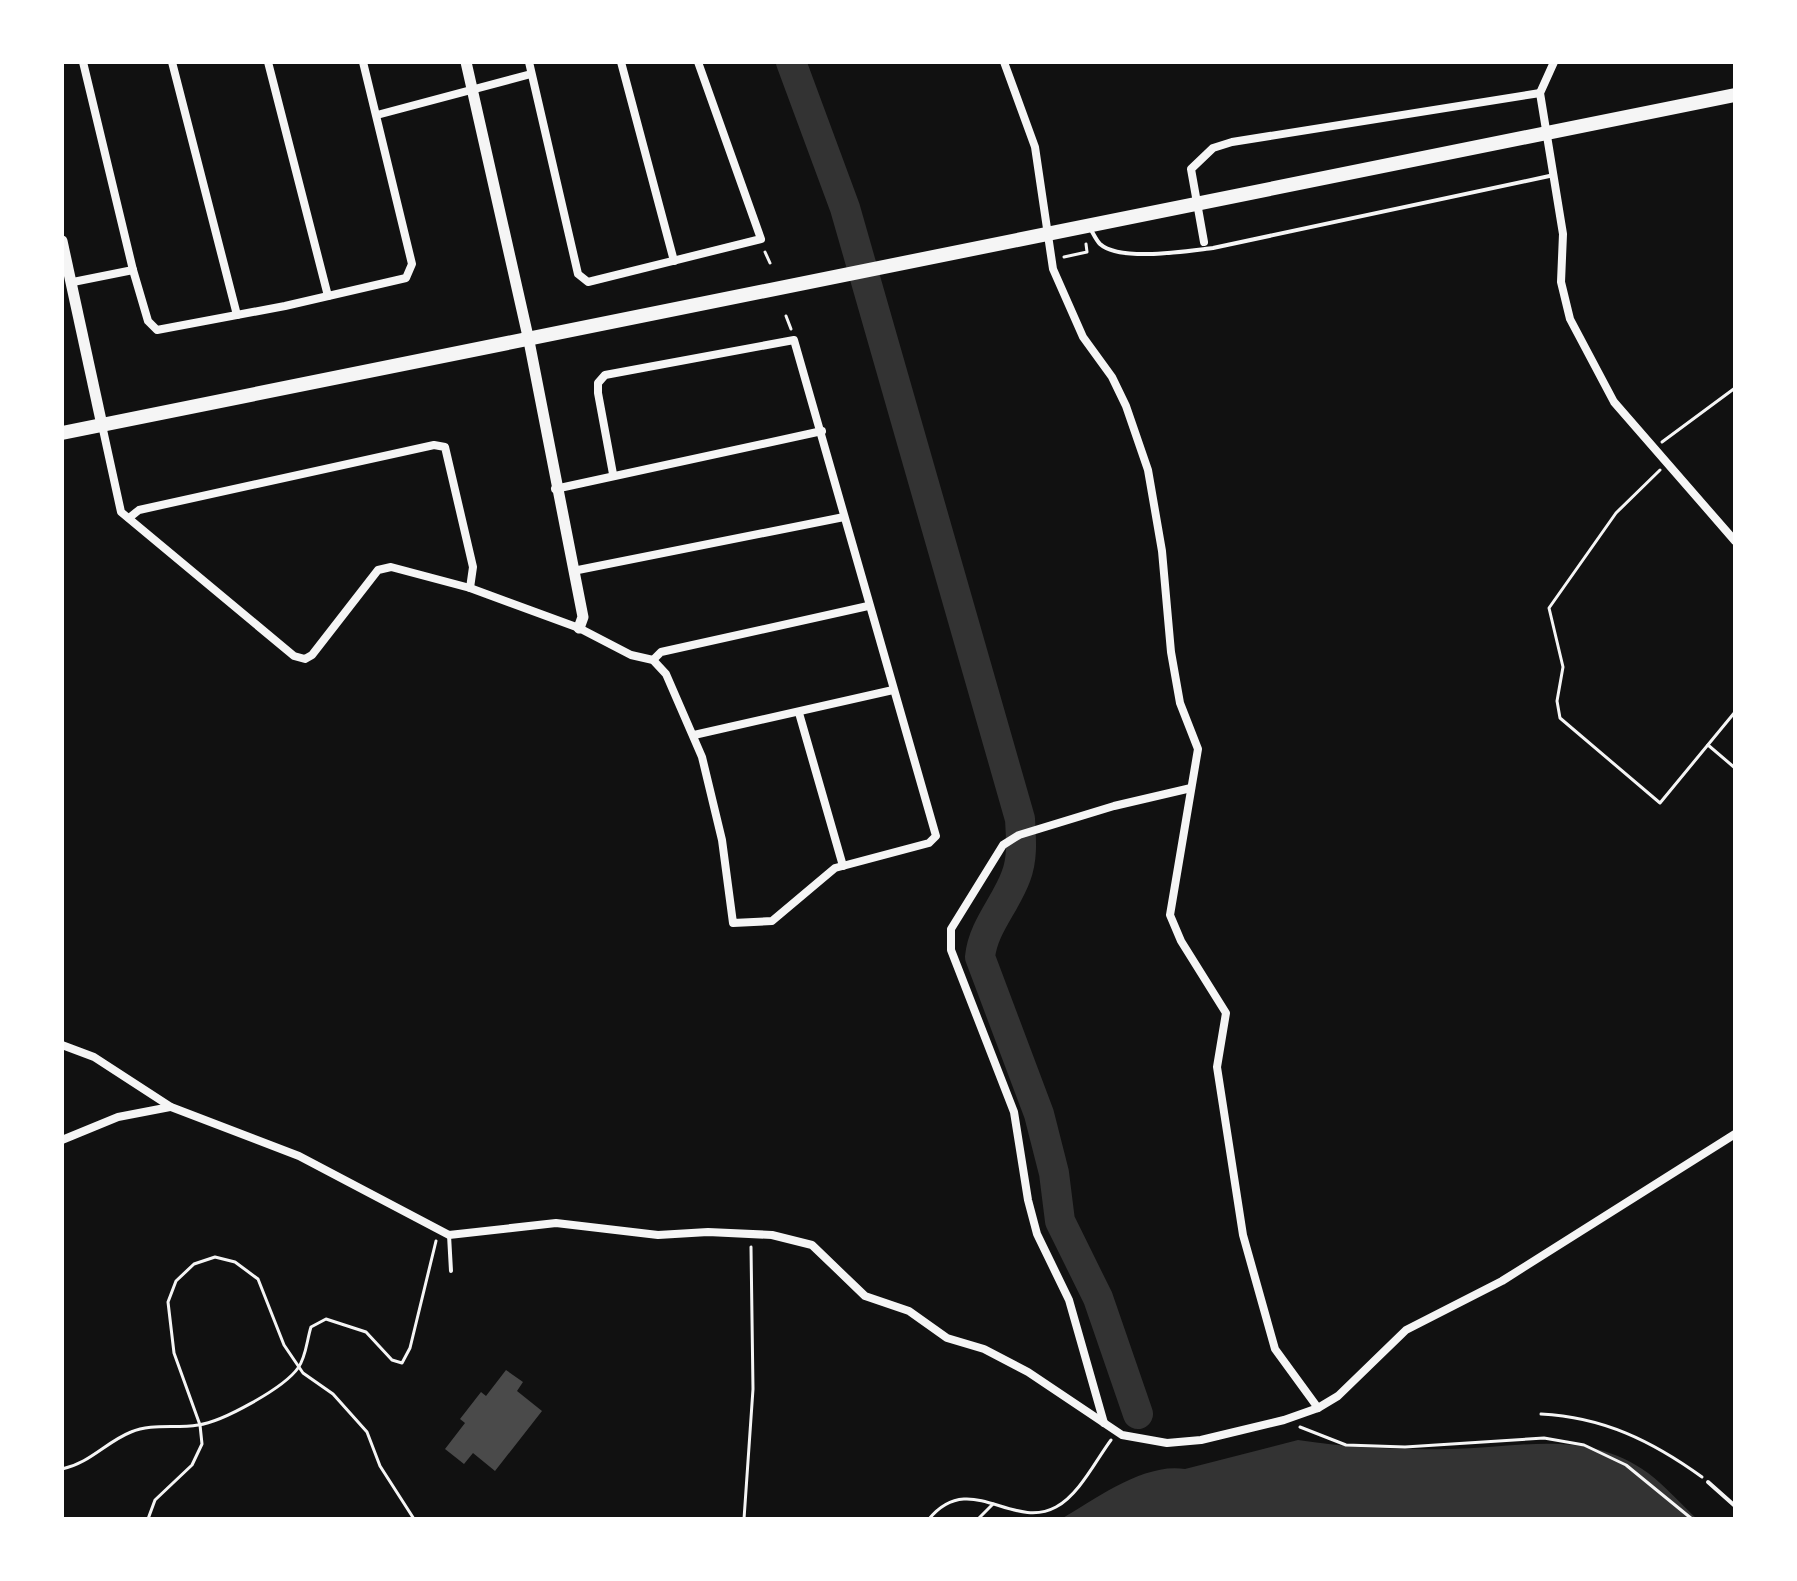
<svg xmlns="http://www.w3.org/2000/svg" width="1797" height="1581" font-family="'Open Sans',sans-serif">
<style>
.water{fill:#333}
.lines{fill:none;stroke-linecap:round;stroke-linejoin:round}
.river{stroke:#333;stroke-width:30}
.building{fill:#4a4a4a}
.path{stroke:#f5f5f5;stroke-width:3}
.service{stroke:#f5f5f5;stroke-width:4}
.minor{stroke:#f5f5f5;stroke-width:8}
.tertiary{stroke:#f5f5f5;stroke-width:11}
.primary{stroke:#f5f5f5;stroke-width:14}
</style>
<rect width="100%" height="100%" fill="#111"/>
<path class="water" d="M1298,1440c52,8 101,10 153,9 68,-1 135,-21 197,24 17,13 33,31 49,46h-636c34,-20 84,-57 124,-50z"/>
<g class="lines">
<path class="river" d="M791,62l54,146 175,611c1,19 3,39 -4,57 -10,28 -33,51 -36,81l59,157 15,59 6,48 38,77 40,116"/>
</g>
<polygon class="building" points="506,1370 523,1382 517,1391 542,1411 495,1471 473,1453 464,1464 445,1449 465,1423 460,1419 481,1392 486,1396"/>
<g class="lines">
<g class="path">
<polyline points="765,252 770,263"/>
<polyline points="1064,257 1087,252 1086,244"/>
<polyline points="786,316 791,329"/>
<polyline points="1662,442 1735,388"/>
<polyline points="1660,470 1616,513 1549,608 1563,667 1557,701 1560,718 1660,803 1735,712"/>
<polyline points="1708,745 1735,768"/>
<path d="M1541,1414c62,3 111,27 161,63"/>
<polyline points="1300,1427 1346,1445 1405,1447 1544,1438 1584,1445 1626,1465 1692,1519"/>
<path d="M62,1469c28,-6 44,-27 69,-37 21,-9 45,-3 67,-7 24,-3 86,-37 100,-57 8,-10 9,-29 13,-41l15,-8 40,13 26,28 10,3 8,-15 26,-107"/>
<polyline points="148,1519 155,1500 192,1465 202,1444 200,1425 174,1353 168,1302 176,1281 194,1264 215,1257 235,1262 258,1279 284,1345 303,1373 333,1394 367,1432 380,1466 414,1519"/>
<polyline points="744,1519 753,1389 751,1247"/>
<path d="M929,1519c41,-50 83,12 127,-12 23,-12 40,-47 55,-67"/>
<polyline points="978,1519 993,1504"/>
</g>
<g class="service">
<path d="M1090,228c3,5 6,12 10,16 20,18 87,7 113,4l341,-73"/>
<polyline points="449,1235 451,1271"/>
<polyline points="1708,1482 1735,1506"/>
</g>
<g class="minor">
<polyline points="83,62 133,270 148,321 157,330 285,306 406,278 412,264 363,62"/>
<polyline points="172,62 237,315"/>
<polyline points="268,62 328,296"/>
<polyline points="529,62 578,274 588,282 761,239 698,62"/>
<polyline points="621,62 674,261"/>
<polyline points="1004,62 1035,147 1053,269 1083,337 1112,377 1126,406 1148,470 1162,551 1171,652 1180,703 1198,749 1170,915 1181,941 1226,1013 1217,1067 1243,1235 1275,1349 1318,1408"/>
<polyline points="1554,62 1540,93 1563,234 1561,282 1570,319 1614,402 1735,541"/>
<polyline points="377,115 531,74"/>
<polyline points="1204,242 1191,169 1213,148 1232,142 1540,93"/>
<polyline points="73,282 133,270"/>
<polyline points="102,425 121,512 294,656 305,659 312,655 378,570 391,567 470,588 579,628 631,655 653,660 666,674 702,757 722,840 733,923 772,921 835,868 929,843 936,836 794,340 605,375 598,383 598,393 613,474"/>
<polyline points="555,489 822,431"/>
<polyline points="129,518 139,510 434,445 445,447 473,567 470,588"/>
<polyline points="573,571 844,517"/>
<polyline points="653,660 661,652 868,606"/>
<polyline points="799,713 843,866"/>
<polyline points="694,735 893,690"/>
<polyline points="62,1045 94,1057 171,1107 299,1156 449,1235 556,1223 658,1235 708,1232 772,1235 812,1245 865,1296 909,1311 947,1338 984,1349 1028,1372 1122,1435 1167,1443 1201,1440 1284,1420 1318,1408 1338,1396 1406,1330 1502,1281 1735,1134"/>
<polyline points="62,1140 118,1117 170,1107"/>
<polyline points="1104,1423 1069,1300 1037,1234 1028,1200 1014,1112 951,950 951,929 1003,845 1019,835 1114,806 1191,788"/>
</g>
<g class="tertiary">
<polyline points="466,62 529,341 583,617 579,628"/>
<polyline points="62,241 102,425"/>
</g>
<polyline class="primary" points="62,433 1735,95"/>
</g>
<rect width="1797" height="1581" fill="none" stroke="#ffffff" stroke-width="128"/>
</svg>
